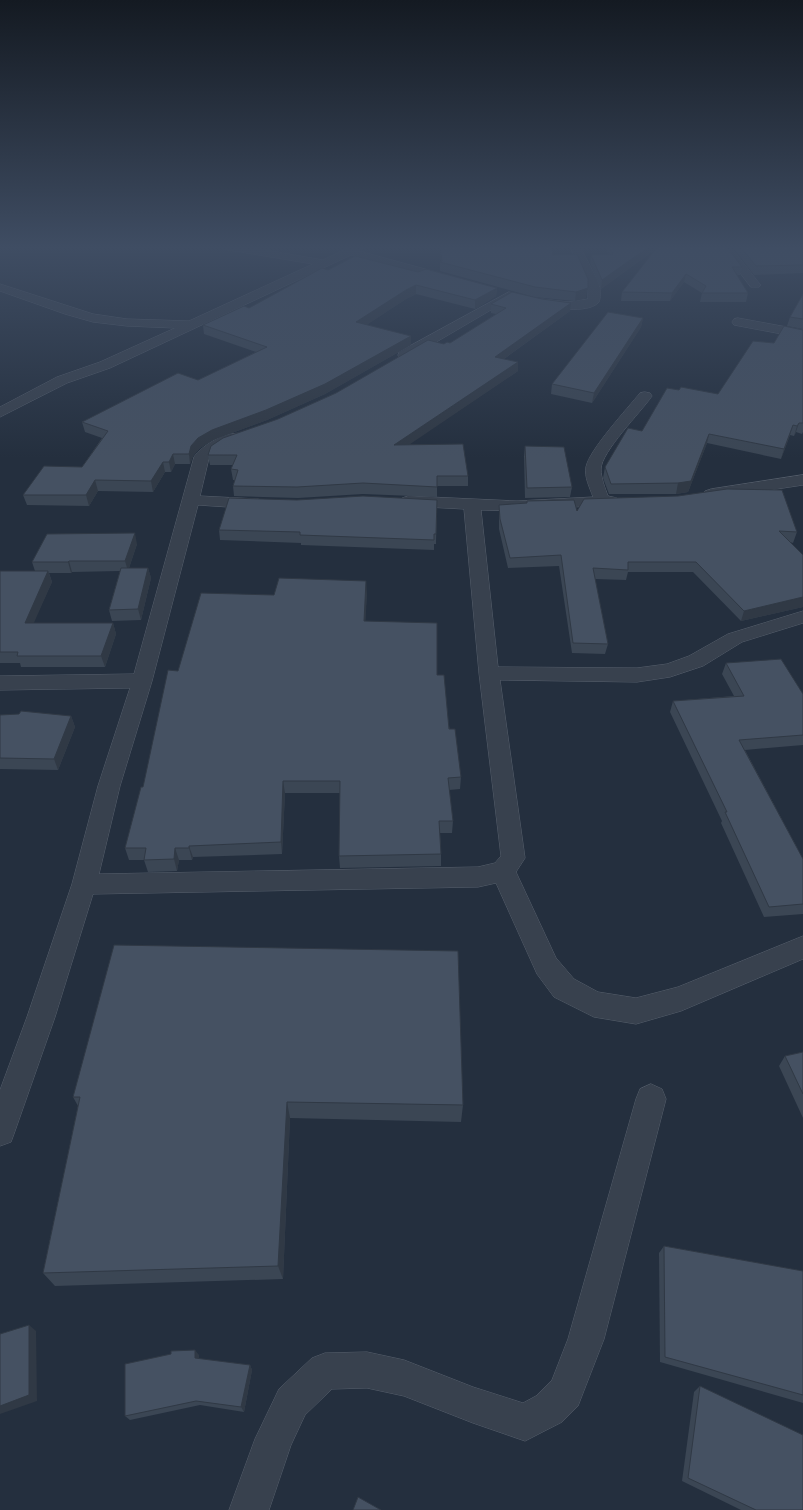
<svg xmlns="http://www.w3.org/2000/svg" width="803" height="1510" font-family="'PT Sans',sans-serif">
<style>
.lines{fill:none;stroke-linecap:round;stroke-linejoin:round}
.minor-casing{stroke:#565f6c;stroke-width:1}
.minor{fill:#38414e;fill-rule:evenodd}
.wall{fill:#3b4654}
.shaded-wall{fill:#303945}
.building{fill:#455162;stroke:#303945}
</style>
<rect width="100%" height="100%" fill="#242f3e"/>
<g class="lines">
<g class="minor-casing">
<g id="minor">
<polygon points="218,246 242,246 323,260 352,246 366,246 359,251 454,277 456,279 450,282 351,255 110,368 67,383 0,417 0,407 57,377 100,362 175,328 127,326 93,322 65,314 0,291 0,284 93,314 127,319 189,321 313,264 223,249"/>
<path d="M570,246h10c5,11 17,31 20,42 0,4 1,13 -2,15 -12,11 -46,5 -60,1l-2,-2 2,-2 4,-1 26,3 20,-3v-11z"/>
<polygon points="720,246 730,246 759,283 761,285 759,287 751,287"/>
<polygon points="509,292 513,293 515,295 513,297 409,358 399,358 398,355 399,352"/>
<polygon points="738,318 803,330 803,338 734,325 732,322 734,319"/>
<path d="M645,392l5,1 2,3c-11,16 -51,56 -51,73 0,9 4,19 7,27l9,2 2,3 -2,3 -100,7 -36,-1 17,157 139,1 30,-4 22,-8 39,-22 75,-23v12l-61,19 -39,24 -33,11 -33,5 -137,-2 25,178 -9,14 40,86 18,21 24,13 38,6 42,-11 125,-51v23l-122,52 -45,13 -42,-7 -40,-20 -17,-23 -41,-91 -18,4 -385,7 -38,123 -40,114 -4,11 -11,4v-56l27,-73 45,-133 26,-98 32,-98 -130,2v-14l134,-2 60,-217c8,-12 34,-27 48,-23l2,3 -2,3 -23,10 -10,8 -9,38 58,3 6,2 2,3 -2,3 -6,2 -60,-4 -46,176 -32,105 -21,88 379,-7 17,-4 6,-7 -22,-183 -15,-164 -56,-3 -6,-2 -2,-3 2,-3 6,-2 109,5 76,-4c-3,-9 -9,-20 -7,-30 3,-17 42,-59 54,-74z"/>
<polygon points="803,475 803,485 711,499 705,497 703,494 705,491 711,489"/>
<polygon points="651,1084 662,1089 666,1099 604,1339 583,1393 578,1406 562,1422 525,1441 473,1423 404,1396 367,1388 332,1389 305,1415 291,1445 269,1510 229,1510 255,1439 279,1389 312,1358 325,1353 367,1352 404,1360 473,1387 523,1403 536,1396 552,1380 568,1339 636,1099 640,1089"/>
</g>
</g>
<use href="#minor" class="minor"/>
</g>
<g class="wall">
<polygon points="439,246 551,246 553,255 586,298 575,301 534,297 440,271 440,262 441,261"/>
<polygon points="604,246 726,246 742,267 740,275 737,275 748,293 746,302 700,302 702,293 684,282 670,301 621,301 622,292 656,249 601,289 590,263 591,255 608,254"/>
<polygon points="732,246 803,246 803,273 754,275"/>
<polygon points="328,270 418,272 497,288 496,296 475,309 416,294 406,299 366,325 411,345 325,394 267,420 213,440 200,448 193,456 190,464 175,464 171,472 165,472 153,492 98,491 89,506 27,505 23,495 82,467 102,438 85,432 82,422 198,380 256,352 204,334 203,325 249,308"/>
<polygon points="803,294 803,329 787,326 790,317"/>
<polygon points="491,304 570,311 504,359 518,371 409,444 468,476 468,486 437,486 437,497 363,494 298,498 234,496 233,486 235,480 233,480 231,469 233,465 210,465 208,455 278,419 444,344 450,343 496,314 491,313"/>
<polygon points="643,318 641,327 592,403 551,394 552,384"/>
<polygon points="803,330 803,432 802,434 796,432 794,436 790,435 781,459 707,443 688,492 676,494 609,494 603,478 605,467 642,431 679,390 718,394 774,343"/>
<polygon points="525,446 572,487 570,497 525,498 524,456"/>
<polygon points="297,500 437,500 436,544 434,544 434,550 301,545 301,543 220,540 219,530"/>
<polygon points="527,501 577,511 797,532 793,543 790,542 803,555 803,607 741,621 693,572 628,572 626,580 595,579 608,644 605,654 572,653 559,566 508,568 499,529 499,505 527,503"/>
<polygon points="137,544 129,568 148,568 151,578 141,620 112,621 109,610 120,571 72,572 71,573 49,573 52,582 33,623 113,623 116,634 105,667 21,667 20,663 0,663 0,571 35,571 32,562"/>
<polygon points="367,592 365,621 437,675 461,777 460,789 449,790 453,821 452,833 440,833 441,854 441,866 340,868 339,856 340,793 285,793 282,854 193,857 192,860 179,860 177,871 148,872 144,860 129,860 125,848 143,787 178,671 274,595"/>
<polygon points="726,663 803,694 803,745 745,750 803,859 803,914 764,917 721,823 722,821 670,712 673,701 734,696 722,674"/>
<polygon points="0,715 71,716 75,727 58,770 0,769"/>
<polygon points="803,1052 803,1118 779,1066 785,1056"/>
<polygon points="73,1097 463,1105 461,1122 290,1118 283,1279 55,1286 43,1273 78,1106"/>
<polygon points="664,1246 803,1271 803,1403 660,1362 659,1253"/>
<polygon points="199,1355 199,1359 250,1365 252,1370 244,1412 200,1405 130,1420 125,1416"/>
<polygon points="700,1386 803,1510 741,1510 682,1481 694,1392"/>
</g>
<g class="shaded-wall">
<polygon points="650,246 659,246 601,289 602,280"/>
<polygon points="686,274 684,282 670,301 672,293"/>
<polygon points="416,285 416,294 406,299 356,332 356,322 406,290"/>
<polygon points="497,288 496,296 475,309 475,300"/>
<polygon points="588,288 586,298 575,301 576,292"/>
<polygon points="571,303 570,311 494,366 495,357"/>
<polygon points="643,318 641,327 592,403 594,393"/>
<polygon points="411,336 411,345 325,394 267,420 213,440 200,448 193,456 190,464 189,454 191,446 198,438 212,430"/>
<polygon points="518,362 518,371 394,455 394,445"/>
<polygon points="799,423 796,432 794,436 797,426"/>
<polygon points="793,425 790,435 781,459 784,449"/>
<polygon points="709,434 707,443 688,492 676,494 678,483"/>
<polygon points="173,454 175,464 171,472 169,462"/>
<polygon points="163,462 165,472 153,492 151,481"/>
<polygon points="95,480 98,491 89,506 86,495"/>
<polygon points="135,533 137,544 128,571 125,561"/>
<polygon points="69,561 72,572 71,573 68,562"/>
<polygon points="148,568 151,578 141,620 138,609"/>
<polygon points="48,571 52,582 29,634 25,623"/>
<polygon points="366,581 367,592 365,633 364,621"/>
<polygon points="803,597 803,607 741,621 744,611"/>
<polygon points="113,623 116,634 105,667 101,656"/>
<polygon points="71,716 75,727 58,770 54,759"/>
<polygon points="283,781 285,793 282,854 281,842"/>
<polygon points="189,846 193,857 192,860 189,848"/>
<polygon points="175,848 179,860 177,871 174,859"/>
<polygon points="287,1102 290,1118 283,1279 278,1266"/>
<polygon points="29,1325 36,1331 37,1401 0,1414 0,1406"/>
<polygon points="195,1350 199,1355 199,1363 195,1358"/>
<polygon points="250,1365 252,1370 244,1412 241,1407"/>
</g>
<g class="building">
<polygon points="440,246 551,246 553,255 577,254 588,279 588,288 576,292 535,287 440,262 442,261"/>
<polygon points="609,246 650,246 602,280 591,255 613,254"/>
<polygon points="658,246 726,246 742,267 732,267 748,293 702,293 706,286 686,274 672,293 622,292"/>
<polygon points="740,246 803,246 803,265 756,266"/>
<polygon points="355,256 418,272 426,269 497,288 475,300 416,285 406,290 356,322 411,336 325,384 266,410 212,430 198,438 191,446 189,454 173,454 169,462 163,462 151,481 95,480 86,495 23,495 44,466 82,467 108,431 82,422 178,373 198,380 267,347 203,325 244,306 249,308 322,268 328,270"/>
<polygon points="512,292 542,299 571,303 495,357 518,362 394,445 463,444 468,476 437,476 437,487 363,483 297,487 233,486 238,470 231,469 237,455 208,455 211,446 223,438 278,419 336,393 428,340 444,344 447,342 450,343 506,308 491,304"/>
<polygon points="803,294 803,319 790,317"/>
<polygon points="608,312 643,318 594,393 552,384"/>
<polygon points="784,326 803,330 803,423 799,423 797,426 793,425 784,449 709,434 691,481 678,483 611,484 605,467 628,428 642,431 667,388 679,390 681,387 718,394 753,341 774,343"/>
<polygon points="525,446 564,447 572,487 527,488"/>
<polygon points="727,489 782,490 797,532 779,531 803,555 803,597 744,611 696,562 628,562 628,570 593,568 608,644 573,643 561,555 510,558 500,519 499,505 527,503 527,501 574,500 577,511 584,499 678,496"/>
<polygon points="363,496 437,500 436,534 434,534 434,540 300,535 300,532 219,530 229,498 297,500"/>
<polygon points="135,533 125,561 69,561 68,562 32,562 47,534"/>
<polygon points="121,568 148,568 138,609 109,610"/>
<polygon points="0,571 48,571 25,623 113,623 101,656 17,656 18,652 0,652"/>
<polygon points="279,578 366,581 364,621 437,623 437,675 444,675 449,729 455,729 461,777 448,778 453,821 439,821 441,854 339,856 340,781 283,781 281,842 189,846 189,848 175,848 174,859 144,860 146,848 125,848 141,787 143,787 168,670 178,671 201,593 274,595"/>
<polygon points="781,659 803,694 803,735 739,740 803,859 803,904 769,907 725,812 727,812 673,701 744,696 726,663"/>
<polygon points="21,711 71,716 54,759 0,758 0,715 19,714"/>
<polygon points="114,945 458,951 463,1105 287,1102 278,1266 43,1273 80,1097 73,1097"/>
<polygon points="803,1052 803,1094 785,1056"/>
<polygon points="664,1246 803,1271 803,1395 665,1357"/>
<polygon points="29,1325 29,1395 0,1406 0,1334"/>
<polygon points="195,1350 195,1358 250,1365 241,1407 196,1401 125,1416 125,1364 171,1354 171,1351"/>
<polygon points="700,1386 803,1435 803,1510 756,1510 688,1478"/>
<polygon points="358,1497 381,1510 353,1510"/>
</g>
<linearGradient id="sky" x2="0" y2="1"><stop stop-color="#141a22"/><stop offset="0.54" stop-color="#3f4d63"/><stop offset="1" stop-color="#3f4d63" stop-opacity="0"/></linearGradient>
<rect width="803" height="458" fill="url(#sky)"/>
</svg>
